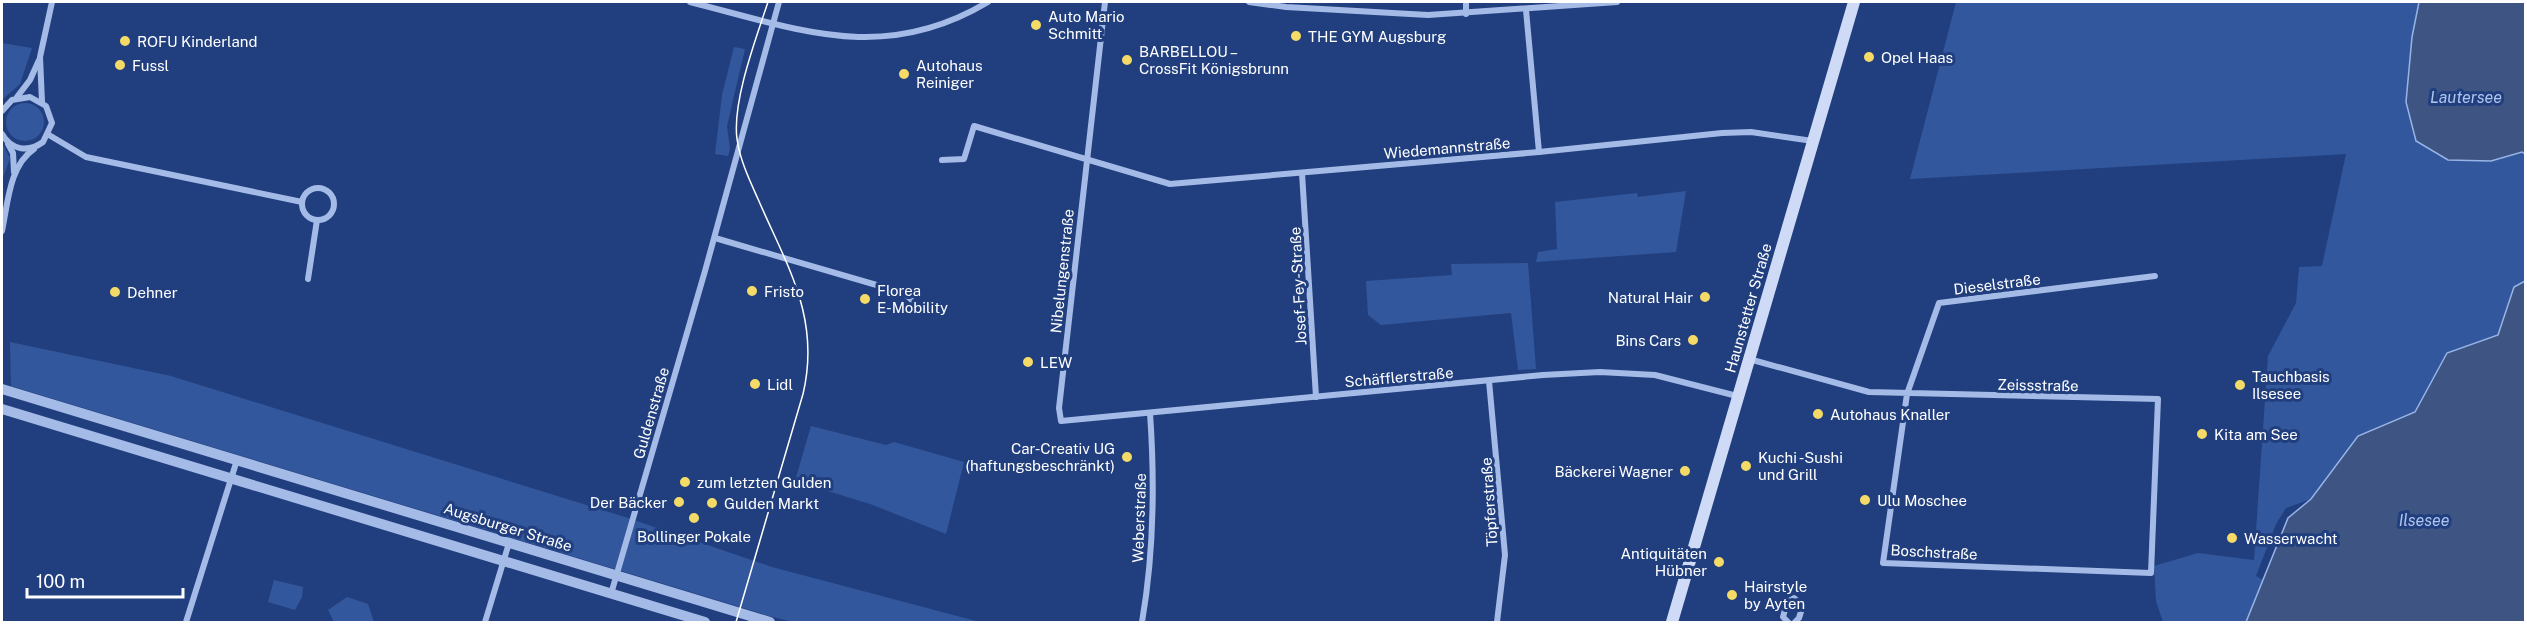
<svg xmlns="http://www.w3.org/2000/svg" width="2527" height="624" font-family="'Public Sans',sans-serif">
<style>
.green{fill:#33579c}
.water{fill:#3e5584;stroke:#98b5e8;stroke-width:1.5}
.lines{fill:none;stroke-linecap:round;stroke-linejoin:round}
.minor{stroke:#a5bbe7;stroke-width:6}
.tertiary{stroke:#a5bbe7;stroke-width:10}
.secondary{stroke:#cfdbf6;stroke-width:12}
.tram{stroke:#fff;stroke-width:1.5}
.poi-dot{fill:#f4da66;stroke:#213f7e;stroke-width:2}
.labels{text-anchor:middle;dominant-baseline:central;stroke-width:6;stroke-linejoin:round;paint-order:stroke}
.poi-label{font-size:15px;fill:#fff;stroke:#213f7e;text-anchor:start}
.street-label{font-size:15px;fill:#fff;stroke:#213f7e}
.water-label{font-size:16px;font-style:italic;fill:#b0c6ef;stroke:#213f7e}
</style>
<rect width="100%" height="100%" fill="#213f7e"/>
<g class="green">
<polygon points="1956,2 2419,2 2412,37 2406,102 2491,161 2522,152 2525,154 2525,281 2514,287 2498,335 2447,353 2415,412 2358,436 2311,499 2286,508 2276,524 2256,576 2263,580 2246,622 2163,622 2156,601 2154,566 2198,553 2254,560 2268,356 2296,303 2299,267 2322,266 2346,154 1910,179"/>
<polygon points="2,43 32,48 20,84 2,100"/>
<polygon points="734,47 745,49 727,126 730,149 728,156 715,154 722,95"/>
<circle cx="25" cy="122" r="19"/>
<polygon points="2,143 10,158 2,181"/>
<polygon points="1686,191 1676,252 1536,262 1538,252 1557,249 1555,202 1637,193 1638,197"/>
<polygon points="1528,263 1536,369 1518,370 1511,313 1381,325 1368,315 1366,281 1452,275 1451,264"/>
<polygon points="10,342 171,376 625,517 772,567 980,622 793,622 773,617 11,386"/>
<polygon points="811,426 886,445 894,442 964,462 946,534 870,504 795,481"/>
<polygon points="274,580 303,587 302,597 295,610 268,602"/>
<polygon points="347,597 368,604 374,622 334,622 328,610"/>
</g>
<g class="water">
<polygon points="2419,2 2525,2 2525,154 2522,152 2491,161 2448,160 2416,141 2406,102 2412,37"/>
<polygon points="2525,281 2525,622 2246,622 2288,518 2311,499 2358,436 2415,412 2447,353 2498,335 2514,287"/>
</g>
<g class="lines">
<g class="minor">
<path d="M690,2c108,27 193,63 298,0"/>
<polyline points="1105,2 1059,408 1061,421 1543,375 1600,372 1655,375 1737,396"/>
<polyline points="1249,2 1286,7 1428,15 1617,2"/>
<polyline points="1526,10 1539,152"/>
<polyline points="1466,14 1466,2"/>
<polyline points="17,97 30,80 39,60"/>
<polyline points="42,102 40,57 52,2"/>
<path d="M2,111l10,-11 18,-3 16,9 6,17 -9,19c-15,11 -32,8 -41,-8"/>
<polyline points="49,135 86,157 302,202"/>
<polyline points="8,144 13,153 14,172"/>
<polyline points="942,160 964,159 974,126 1170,184 1539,152 1722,133 1751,132 1813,141"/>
<polyline points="1302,173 1316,397"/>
<circle cx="318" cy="204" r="16"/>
<path d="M2,231c6,-28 7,-65 32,-82"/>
<polyline points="715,238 904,293 914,302"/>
<polyline points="308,279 317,220"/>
<polyline points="1749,359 1869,392 2158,399 2151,573 1883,563 1907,394 1939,303 2155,276"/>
<polyline points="1489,381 1505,555 1497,622"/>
<polyline points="611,594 705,271 779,2"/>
<polyline points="186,622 237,460"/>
<polyline points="485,622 509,543"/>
<path d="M1142,622c12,-69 13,-138 8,-209"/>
<polyline points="1788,622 1783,617 1787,602 1794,598 1803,605 1799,618 1795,622"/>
</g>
<g class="tertiary">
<polyline points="2,389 770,622"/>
<polyline points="2,409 705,622"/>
</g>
<polyline class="secondary" points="1672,622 1854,2"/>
<path class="tram" d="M736,622l67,-228c18,-76 -16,-128 -45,-195 -9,-20 -18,-39 -21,-60 -5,-37 19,-101 31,-137"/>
</g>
<g class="poi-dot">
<circle cx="1036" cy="25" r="6"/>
<circle cx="1296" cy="36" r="6"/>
<circle cx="125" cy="41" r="6"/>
<circle cx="1869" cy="57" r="6"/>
<circle cx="1127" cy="60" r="6"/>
<circle cx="120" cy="65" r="6"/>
<circle cx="904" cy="74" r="6"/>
<circle cx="752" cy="291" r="6"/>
<circle cx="115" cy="292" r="6"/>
<circle cx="1705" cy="297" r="6"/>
<circle cx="865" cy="299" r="6"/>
<circle cx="1693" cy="340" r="6"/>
<circle cx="1028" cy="362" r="6"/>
<circle cx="755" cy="384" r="6"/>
<circle cx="2240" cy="385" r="6"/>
<circle cx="1818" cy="414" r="6"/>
<circle cx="2202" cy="434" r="6"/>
<circle cx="1127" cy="457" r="6"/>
<circle cx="1746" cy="466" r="6"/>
<circle cx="1685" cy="471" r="6"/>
<circle cx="685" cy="482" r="6"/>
<circle cx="1865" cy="500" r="6"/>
<circle cx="679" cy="502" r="6"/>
<circle cx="712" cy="503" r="6"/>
<circle cx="694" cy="518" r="6"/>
<circle cx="2232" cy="538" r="6"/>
<circle cx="1719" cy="562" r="6"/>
<circle cx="1732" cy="595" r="6"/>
</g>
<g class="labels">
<g class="poi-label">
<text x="1048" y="16">Auto Mario<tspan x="1048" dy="17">Schmitt</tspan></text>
<text x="1308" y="36">THE GYM Augsburg</text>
<text x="137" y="41">ROFU Kinderland</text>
<text x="1139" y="51">BARBELLOU –<tspan x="1139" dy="17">CrossFit Königsbrunn</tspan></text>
<text x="1881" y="57">Opel Haas</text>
<text x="132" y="65">Fussl</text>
<text x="916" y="65">Autohaus<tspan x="916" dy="17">Reiniger</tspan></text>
<text x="877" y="290">Florea<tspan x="877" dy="17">E-Mobility</tspan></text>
<text x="764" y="291">Fristo</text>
<text x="127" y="292">Dehner</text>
<text x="1693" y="297" text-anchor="end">Natural Hair</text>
<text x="1681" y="340" text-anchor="end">Bins Cars</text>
<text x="1040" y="362">LEW</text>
<text x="2252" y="376">Tauchbasis<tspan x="2252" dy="17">Ilsesee</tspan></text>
<text x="767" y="384">Lidl</text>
<text x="1830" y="414">Autohaus Knaller</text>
<text x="2214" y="434">Kita am See</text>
<text x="1115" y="448" text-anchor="end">Car-Creativ UG<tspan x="1115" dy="17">(haftungsbeschränkt)</tspan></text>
<text x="1758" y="457">Kuchi -Sushi<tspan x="1758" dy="17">und Grill</tspan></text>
<text x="1673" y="471" text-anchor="end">Bäckerei Wagner</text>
<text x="697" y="482">zum letzten Gulden</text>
<text x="1877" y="500">Ulu Moschee</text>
<text x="667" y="502" text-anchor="end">Der Bäcker</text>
<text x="724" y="503">Gulden Markt</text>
<text x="694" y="536" text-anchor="middle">Bollinger Pokale</text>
<text x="2244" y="538">Wasserwacht</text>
<text x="1707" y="553" text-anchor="end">Antiquitäten<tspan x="1707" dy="17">Hübner</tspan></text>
<text x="1744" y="586">Hairstyle<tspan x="1744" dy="17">by Ayten</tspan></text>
</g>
<g class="street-label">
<text transform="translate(1447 148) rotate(-5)">Wiedemannstraße</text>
<text transform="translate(1062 271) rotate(-84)">Nibelungenstraße</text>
<text transform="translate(1997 284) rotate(-7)">Dieselstraße</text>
<text transform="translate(1298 286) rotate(-93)">Josef-Fey-Straße</text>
<text transform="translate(1748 308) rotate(-74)">Haunstetter Straße</text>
<text transform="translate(1399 377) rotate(-5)">Schäfflerstraße</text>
<text transform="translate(2038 385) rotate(1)">Zeissstraße</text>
<text transform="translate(651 413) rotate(-74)">Guldenstraße</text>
<text transform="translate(1489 502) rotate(-94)">Töpferstraße</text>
<text transform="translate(1139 518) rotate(-88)">Weberstraße</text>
<text transform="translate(508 527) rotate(17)">Augsburger Straße</text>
<text transform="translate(1934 552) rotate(3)">Boschstraße</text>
</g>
<g class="water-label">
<text x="2466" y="97">Lautersee</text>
<text x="2424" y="520">Ilsesee</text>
</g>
</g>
<rect width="2527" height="624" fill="none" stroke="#ffffff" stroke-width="6"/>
<path d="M27 588v9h156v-9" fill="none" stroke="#ffffff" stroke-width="3"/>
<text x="36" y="588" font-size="18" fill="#ffffff" stroke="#213f7e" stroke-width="4.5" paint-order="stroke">100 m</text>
</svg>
